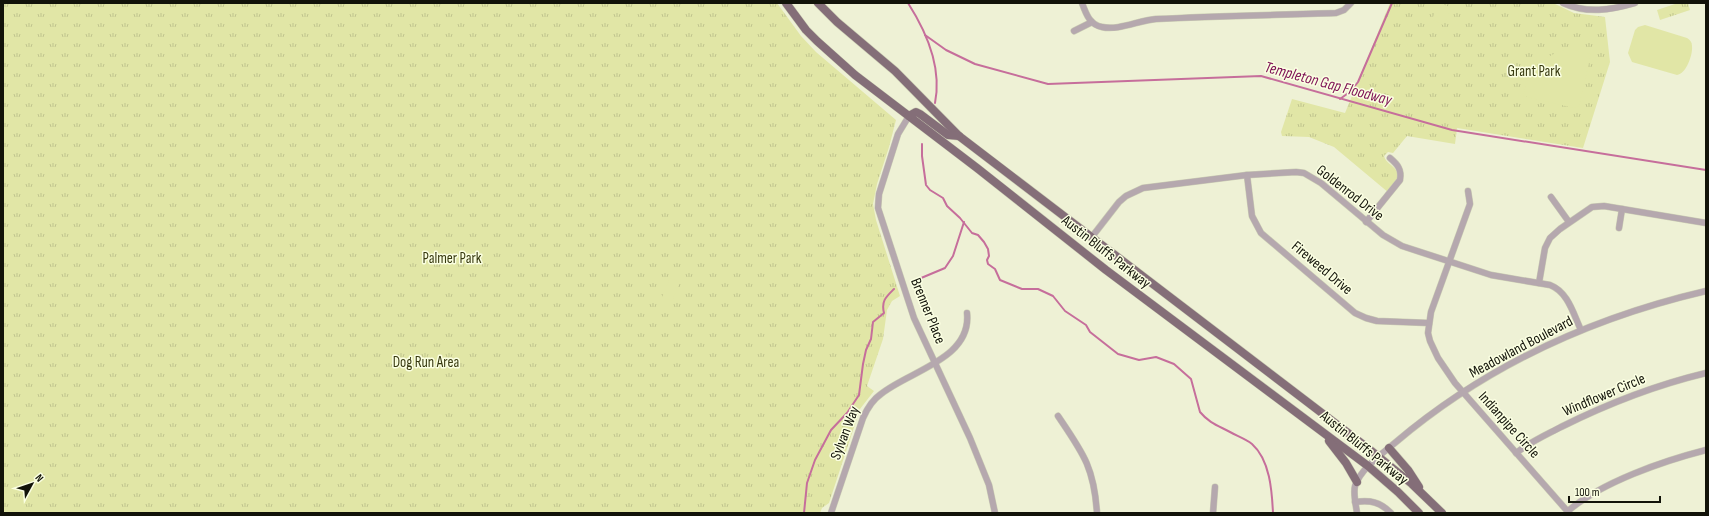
<svg xmlns="http://www.w3.org/2000/svg" width="1709" height="516" font-family="'Sofia Sans Condensed',sans-serif">
<style>
.grass{fill:url(#grass-tufts)}
.pitch{fill:#e1e6a6}
.lines{fill:none;stroke-linecap:round;stroke-linejoin:round}
.stream{stroke:#c66e9b;stroke-width:2}
.minor-casing{stroke:#cbcdb4;stroke-width:7}
.major-casing{stroke:#cbcdb4;stroke-width:9}
.minor{stroke:#b5a8ae;stroke-width:6}
.major{stroke:#846e78;stroke-width:8}
.labels{text-anchor:middle;dominant-baseline:central;stroke-width:3;stroke-linejoin:round;paint-order:stroke}
.park-label{font-size:15px;fill:#37390f;stroke:#fbffe2}
.street-label{font-size:15px;fill:#121309;stroke:#fbffe2}
.water-label{font-size:16px;font-style:italic;fill:#7e1255;stroke:#fbffe2}
</style>
<defs>
<pattern id="grass-tufts" width="24" height="20" patternUnits="userSpaceOnUse"><rect width="24" height="20" fill="#e1e6a6"/><path d="M3 7l-1-3M5 7V3M7 7l1-3M15 17l-1-3M17 17v-4M19 17l1-3" fill="none" stroke="#c0c48e"/></pattern>
</defs>
<rect width="100%" height="100%" fill="#eef1d5"/>
<g class="grass">
<polygon points="3,3 777,3 801,36 816,52 896,120 889,147 877,184 873,204 876,220 900,296 892,301 887,310 883,339 867,386 874,391 860,409 829,503 822,508 820,513 3,513"/>
<path d="M1390,3h163l21,10 31,4 5,45 -27,86 -126,-20 -2,16 -48,-8 -14,17 -5,-1 -4,4c2,8 11,9 15,19l-3,8 -7,10 -55,-46 -25,-10 -27,-1 -1,-4 11,-33 53,14z"/>
<polygon points="1678,3 1688,3 1690,10 1660,20 1657,10"/>
</g>
<g class="pitch">
<polygon points="1440,3 1452,8 1443,25 1432,19"/>
<path d="M1645,25l42,13c3,2 5,4 5,8 1,9 -6,28 -15,29l-45,-13 -4,-9 7,-23 3,-3z"/>
<path d="M1565,50h9l17,4 -12,52 -5,2 -51,-12c5,-23 18,-40 42,-46z"/>
<polygon points="670,278 680,282 672,301 662,297"/>
</g>
<g class="lines">
<g class="stream">
<path d="M908,3c18,28 34,65 27,100"/>
<polyline points="925,35 946,50 975,64 1048,84 1261,76 1452,130 1706,170"/>
<polyline points="1340,99 1351,91 1358,82 1392,3"/>
<path d="M922,144v12l4,29 4,5 13,8 4,8 13,12 12,15 6,2 6,7 4,7 1,7 -2,4 1,4 7,5 5,11 22,9h16l15,7 12,15 21,14 4,7 28,22 21,6 17,-3 18,7 17,15 9,33c9,11 19,14 30,20 7,4 16,7 22,12 18,16 20,47 21,69"/>
<polyline points="914,281 945,268 953,256 964,222"/>
<path d="M804,513l3,-30 8,-23 16,-30 16,-17 12,-18 4,-31 3,-14 5,-11 2,-17 11,-9c-3,-12 2,-16 10,-24"/>
</g>
<g class="minor-casing">
<g id="minor">
<path d="M1082,3c4,11 8,22 20,24 16,4 38,-7 54,-8 60,-3 120,-4 180,-6l8,-3 7,-7"/>
<path d="M1563,3c24,11 48,7 72,0"/>
<polyline points="1074,31 1092,22"/>
<polyline points="909,116 898,134 879,194 878,208 914,318 970,438 989,485 995,513"/>
<polyline points="1247,175 1252,216 1261,233 1355,313 1366,318 1377,321 1429,323"/>
<polyline points="1468,191 1470,204 1431,312 1428,333 1430,341 1438,358 1455,383 1569,513"/>
<polyline points="1551,197 1569,222"/>
<path d="M1366,222l34,-42c2,-11 -3,-16 -10,-22"/>
<polyline points="1619,228 1622,209"/>
<path d="M1091,238l28,-36 7,-6 17,-8 104,-13 49,-3 8,1 17,10 62,52 19,11 89,29 59,10c18,7 23,28 31,45"/>
<polyline points="1539,283 1545,248 1550,238 1560,229 1592,207 1604,206 1706,223"/>
<path d="M1058,416c25,37 36,51 39,97"/>
<path d="M1516,453c14,-11 30,-18 45,-26 46,-23 95,-42 145,-54"/>
<path d="M1355,502c16,-2 25,0 36,11"/>
<path d="M1568,511c34,-29 95,-50 138,-61"/>
<path d="M831,513l32,-95c4,-9 9,-18 18,-24 28,-23 91,-35 86,-81"/>
<polyline points="1213,513 1215,487"/>
<path d="M1357,513c-1,-8 -4,-19 -2,-27 6,-18 27,-32 41,-44 91,-77 194,-124 310,-151"/>
</g>
</g>
<g class="major-casing">
<g id="major">
<polyline points="786,3 806,30 817,41 855,75 977,168 1106,270 1368,466 1398,492 1419,513"/>
<polyline points="818,3 837,22 895,71 959,136 1369,449 1412,484 1442,513"/>
<polyline points="909,116 916,112 920,114 948,135 959,136"/>
<polyline points="1329,441 1346,463 1357,482"/>
<polyline points="1389,448 1408,470 1419,487"/>
</g>
</g>
<use href="#minor" class="minor"/>
<use href="#major" class="major"/>
</g>
<g class="labels">
<g class="park-label">
<text x="1534" y="71">Grant Park</text>
<text x="452" y="258">Palmer Park</text>
<text x="426" y="362">Dog Run Area</text>
</g>
<g class="street-label">
<text transform="translate(1350 193) rotate(38)">Goldenrod Drive</text>
<text transform="translate(1106 252) rotate(38)">Austin Bluffs Parkway</text>
<text transform="translate(1322 268) rotate(40)">Fireweed Drive</text>
<text transform="translate(928 311) rotate(68)">Brenner Place</text>
<text transform="translate(1521 347) rotate(-28)">Meadowland Boulevard</text>
<text transform="translate(1604 395) rotate(-23)">Windflower Circle</text>
<text transform="translate(1509 425) rotate(48)">Indianpipe Circle</text>
<text transform="translate(845 433) rotate(-69)">Sylvan Way</text>
<text transform="translate(1364 448) rotate(39)">Austin Bluffs Parkway</text>
</g>
<g class="water-label">
<text transform="translate(1328 84) rotate(15)">Templeton Gap Floodway</text>
</g>
</g>
<rect width="1709" height="516" fill="none" stroke="#121309" stroke-width="8"/>
<g transform="translate(32 484) rotate(50)" stroke="#fbffe2" stroke-width="3" paint-order="stroke">
<path d="M0-3L7 15L0 10L-7 15Z" fill="#121309"/>
<text y="-6" font-size="11" font-weight="bold" text-anchor="middle" fill="#121309">N</text>
</g>
<path d="M1569 496v6h91v-6" fill="none" stroke="#121309" stroke-width="2"/>
<text x="1575" y="496" font-size="12" fill="#121309" stroke="#fbffe2" stroke-width="3" paint-order="stroke">100 m</text>
</svg>
